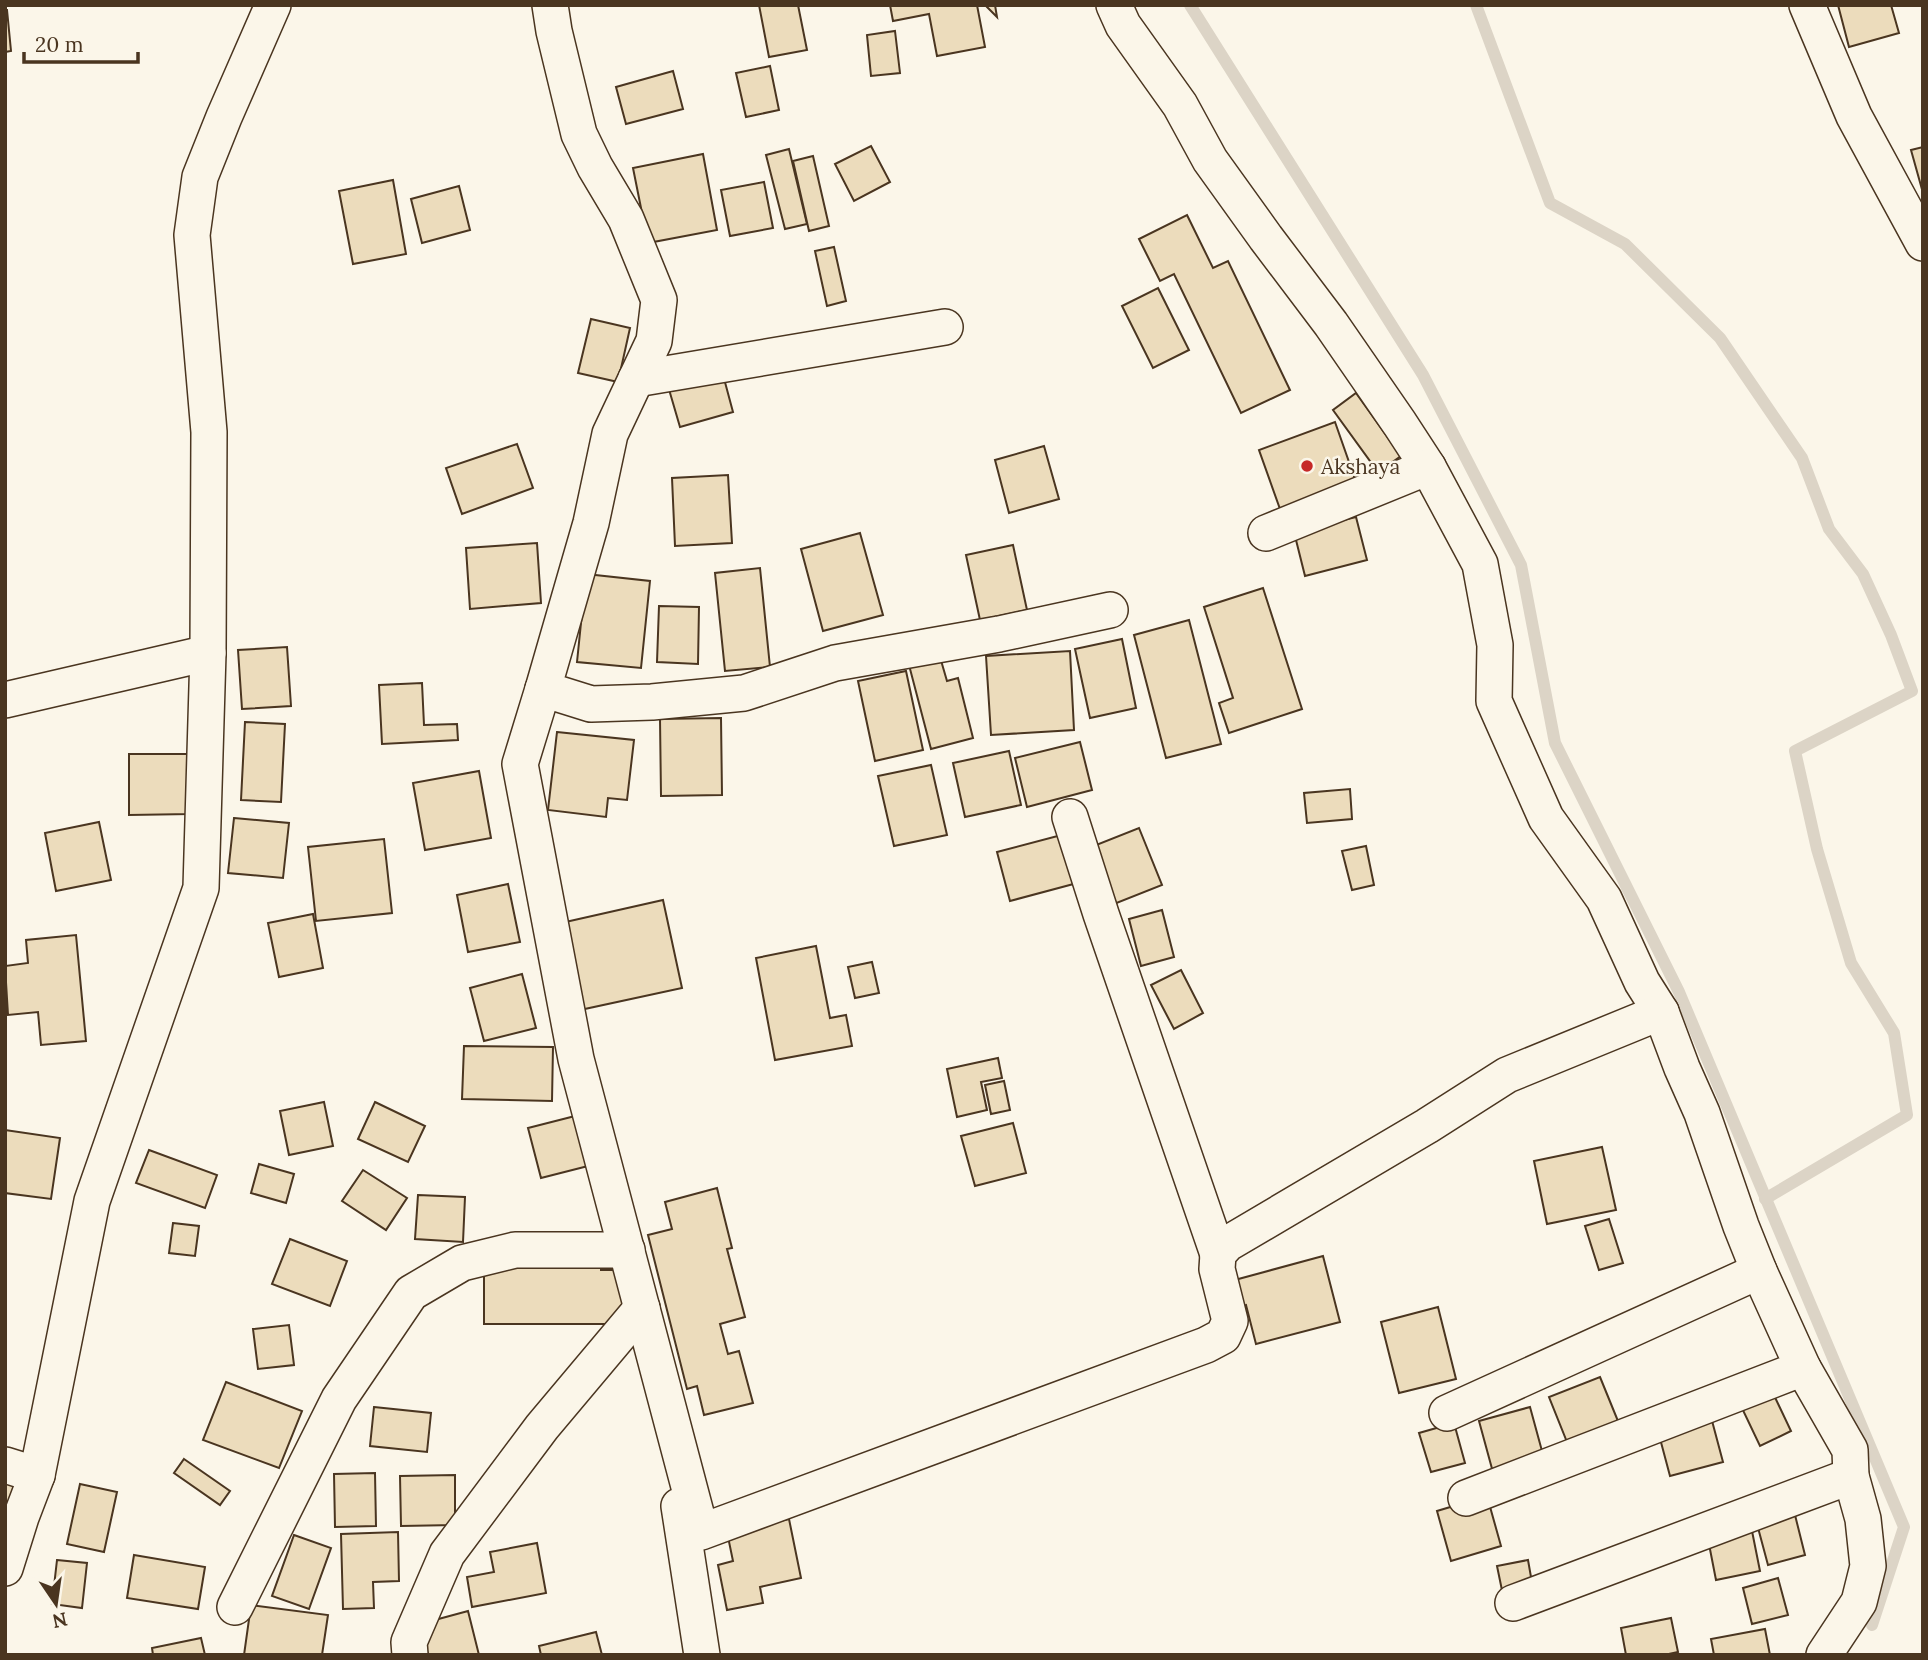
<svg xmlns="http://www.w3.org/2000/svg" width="1928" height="1660" font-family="Lora,serif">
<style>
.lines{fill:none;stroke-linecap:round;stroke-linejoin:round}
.stream{stroke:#dcd4c6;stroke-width:12}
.building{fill:#ecdcbc;stroke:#4a3520;stroke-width:2}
.minor-casing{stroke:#4a3520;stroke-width:38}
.minor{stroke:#fbf6e9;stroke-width:35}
.poi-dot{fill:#c62828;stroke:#fbf6e9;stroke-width:2.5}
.labels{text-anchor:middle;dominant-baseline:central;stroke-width:5;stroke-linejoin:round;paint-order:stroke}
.poi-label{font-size:21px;fill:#4a3520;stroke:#fbf6e9;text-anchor:start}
</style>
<rect width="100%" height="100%" fill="#fbf6e9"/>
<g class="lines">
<g class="stream">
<polyline points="1190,5 1423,375 1521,565 1555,743 1679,992 1904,1527 1872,1625"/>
<polyline points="1476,5 1550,203 1625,244 1720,338 1802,458 1829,529 1863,574 1891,635 1912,691 1795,751 1817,849 1851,963 1894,1033 1907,1115 1765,1199"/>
</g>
</g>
<g class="building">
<polygon points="759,5 798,5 807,50 769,57"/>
<polygon points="890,5 977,5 985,47 937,56 929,14 893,21"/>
<polygon points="985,5 995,5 997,17"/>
<polygon points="1838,5 1891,5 1899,33 1849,47"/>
<polygon points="5,10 7,10 11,51 5,52"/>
<polygon points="895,31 900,73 871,76 867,35"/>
<polygon points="770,66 779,110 746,117 736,73"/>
<polygon points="673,71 683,109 626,124 616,87"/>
<polygon points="871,146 890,182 854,201 835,164"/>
<polygon points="1923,147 1923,193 1911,150"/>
<polygon points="789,149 807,224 785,229 766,155"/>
<polygon points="703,154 717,230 648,243 633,168"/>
<polygon points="813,156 829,226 809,231 793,161"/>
<polygon points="393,180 406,254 353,264 339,191"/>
<polygon points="764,182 773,228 730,236 721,190"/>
<polygon points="459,186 470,230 422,243 411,199"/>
<polygon points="1187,215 1213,268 1228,261 1290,390 1241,413 1174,274 1160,281 1139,239"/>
<polygon points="834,247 846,301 827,306 815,251"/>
<polygon points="1158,288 1189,350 1153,368 1122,306"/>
<polygon points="591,319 630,328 618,382 578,373"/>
<polygon points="722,371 733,412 680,427 668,386"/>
<polygon points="1356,393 1401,456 1378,472 1333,410"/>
<polygon points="1335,422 1356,482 1280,509 1259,450"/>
<polygon points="517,444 533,488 462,514 446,468"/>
<polygon points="1044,446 1059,499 1009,513 995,460"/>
<polygon points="728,475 732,543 675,546 672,478"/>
<polygon points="1356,517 1367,560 1305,576 1294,532"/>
<polygon points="860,533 883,615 823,631 801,549"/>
<polygon points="537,543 541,603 470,609 466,548"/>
<polygon points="1013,545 1027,610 980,620 966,555"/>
<polygon points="760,568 770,667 725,671 715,573"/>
<polygon points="586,574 650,581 641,668 577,662"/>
<polygon points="1263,588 1302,709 1229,733 1219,703 1233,698 1204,607"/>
<polygon points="659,606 699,607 698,664 657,662"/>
<polygon points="1189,620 1221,744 1166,758 1134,635"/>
<polygon points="1122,639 1136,708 1090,718 1075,649"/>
<polygon points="287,647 291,706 242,709 238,650"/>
<polygon points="1070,651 1074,730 991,735 986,656"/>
<polygon points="940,657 947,681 958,678 973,738 931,749 909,665"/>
<polygon points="906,671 923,750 875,761 858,681"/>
<polygon points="422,683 424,725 457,724 458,740 382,744 379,685"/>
<polygon points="721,718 722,795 661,796 660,719"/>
<polygon points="245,722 285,724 281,802 241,800"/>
<polygon points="557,732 634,740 627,800 608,798 606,817 548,810"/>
<polygon points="1080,742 1092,790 1027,807 1015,758"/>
<polygon points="1009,751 1021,805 965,817 953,763"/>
<polygon points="129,754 191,754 191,814 129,815"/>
<polygon points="931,765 947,835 894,846 878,776"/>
<polygon points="479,771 491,838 425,850 413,783"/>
<polygon points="1350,789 1352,819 1307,823 1304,793"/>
<polygon points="234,818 289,823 283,878 228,873"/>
<polygon points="99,822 111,880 56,891 45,833"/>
<polygon points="1139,828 1162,885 1109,906 1086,849"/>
<polygon points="1069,833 1081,882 1010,901 997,852"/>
<polygon points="384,839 392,913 316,921 308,847"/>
<polygon points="1366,846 1374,885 1352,890 1342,851"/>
<polygon points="508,884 520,942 468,952 457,895"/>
<polygon points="663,900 682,988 580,1010 561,923"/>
<polygon points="1162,910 1174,957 1141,966 1129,919"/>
<polygon points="313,914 323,968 279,977 268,923"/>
<polygon points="76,935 86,1041 41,1045 38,1012 8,1015 5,966 28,963 26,940"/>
<polygon points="816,946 830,1018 846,1015 852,1046 775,1060 756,958"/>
<polygon points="872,962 879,993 855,998 848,967"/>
<polygon points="1181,970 1203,1013 1174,1029 1151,985"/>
<polygon points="522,974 536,1028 484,1041 470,988"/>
<polygon points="464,1046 553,1047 552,1101 462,1099"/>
<polygon points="998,1058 1002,1078 981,1082 987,1110 957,1117 947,1069"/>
<polygon points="1004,1081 1010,1110 991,1114 985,1085"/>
<polygon points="324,1102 333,1146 289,1155 280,1111"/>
<polygon points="375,1102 425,1126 408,1162 358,1139"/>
<polygon points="579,1115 592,1165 541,1178 528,1128"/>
<polygon points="1013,1123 1026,1173 975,1186 961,1136"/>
<polygon points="5,1130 60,1138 51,1199 5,1193"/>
<polygon points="1602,1147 1616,1210 1547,1224 1534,1161"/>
<polygon points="149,1150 217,1175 205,1208 136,1183"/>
<polygon points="259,1164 294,1174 286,1203 251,1193"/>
<polygon points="363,1170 407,1198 386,1230 342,1201"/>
<polygon points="717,1188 732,1248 727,1249 745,1317 720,1324 728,1354 739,1351 753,1403 704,1415 697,1386 687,1389 648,1235 672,1229 665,1202"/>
<polygon points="418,1195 465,1197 463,1242 415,1239"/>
<polygon points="1609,1219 1623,1263 1599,1270 1585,1226"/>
<polygon points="173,1223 199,1226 195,1256 169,1253"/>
<polygon points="290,1239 347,1261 330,1306 272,1284"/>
<polygon points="484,1255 601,1255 601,1270 632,1270 631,1324 484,1324"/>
<polygon points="1323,1256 1340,1322 1256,1344 1246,1305 1238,1308 1231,1281"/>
<polygon points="1438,1307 1456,1379 1399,1393 1381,1322"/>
<polygon points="289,1325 294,1365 258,1369 253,1329"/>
<polygon points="1600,1377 1620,1426 1569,1447 1549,1397"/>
<polygon points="226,1382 302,1411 279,1468 203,1440"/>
<polygon points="1771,1389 1791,1431 1760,1446 1740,1404"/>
<polygon points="374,1407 431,1413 427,1452 370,1446"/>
<polygon points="1530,1407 1545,1462 1494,1476 1479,1421"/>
<polygon points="1711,1417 1723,1462 1670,1476 1658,1431"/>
<polygon points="1454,1423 1465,1463 1431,1472 1419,1433"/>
<polygon points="184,1459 230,1491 220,1505 174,1473"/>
<polygon points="375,1473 376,1526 335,1527 334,1474"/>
<polygon points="455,1475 455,1525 401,1526 400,1476"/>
<polygon points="5,1483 15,1483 5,1519"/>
<polygon points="80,1484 117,1492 104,1552 67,1544"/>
<polygon points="1487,1496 1501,1546 1451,1561 1437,1511"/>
<polygon points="1795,1515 1805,1555 1768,1565 1757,1524"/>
<polygon points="789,1519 801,1578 760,1587 763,1603 727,1610 718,1565 733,1561 727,1532"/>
<polygon points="1752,1531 1760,1571 1716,1580 1708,1539"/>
<polygon points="398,1532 399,1581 373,1582 374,1608 343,1609 341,1534"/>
<polygon points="294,1535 331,1548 309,1609 272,1596"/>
<polygon points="537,1543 546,1593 472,1607 467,1577 494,1572 490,1552"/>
<polygon points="134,1555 205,1567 198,1609 127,1598"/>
<polygon points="57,1560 87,1563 82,1608 52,1604"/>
<polygon points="1528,1560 1534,1594 1504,1600 1497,1566"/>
<polygon points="1778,1578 1788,1615 1752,1624 1743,1588"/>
<polygon points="251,1605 328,1615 322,1655 244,1655"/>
<polygon points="468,1611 479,1655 428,1655 420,1624"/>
<polygon points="1671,1618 1678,1652 1664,1655 1626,1655 1621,1628"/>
<polygon points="1765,1629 1770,1655 1714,1655 1711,1639"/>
<polygon points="596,1632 602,1655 541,1655 539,1646"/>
<polygon points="201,1638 205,1655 153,1655 152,1648"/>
</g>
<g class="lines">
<g class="minor-casing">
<g id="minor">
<polyline points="550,5 554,31 579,134 595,167 626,219 659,300 654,341 610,434 591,523 543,689 591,704 652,702 744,693 835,663 999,634 1110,610"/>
<polyline points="1114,5 1123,25 1180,105 1210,160 1266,238 1331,324 1400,424 1428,467 1480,564 1495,645 1494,701 1546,818 1604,899 1642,982 1661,1012 1682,1068 1702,1113 1741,1226 1759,1271 1803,1368 1850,1450 1851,1476 1863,1519 1868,1566 1859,1602 1824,1655"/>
<polyline points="1807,5 1854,116 1923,243"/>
<polyline points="636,379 945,327"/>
<polyline points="1266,533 1428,467"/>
<polyline points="543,689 520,764 576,1059 701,1532 1206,1345 1223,1336 1230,1321 1217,1269 1218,1254 1227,1244 1427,1126 1507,1075 1661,1012"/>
<polyline points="5,700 208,653"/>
<polyline points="1070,817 1101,914 1218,1254"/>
<polyline points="1447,1413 1759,1271"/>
<polyline points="5,1465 37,1475"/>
<polyline points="1466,1498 1803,1368"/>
<polyline points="679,1506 702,1655"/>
<polyline points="5,1568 21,1517 37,1475 92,1201 201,888 208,653 209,432 192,235 200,177 224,117 273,5"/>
<polyline points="1513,1603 1851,1476"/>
<polyline points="235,1607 339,1399 411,1293 462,1263 515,1250 627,1250"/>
<polyline points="410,1655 409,1642 447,1554 542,1427 642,1308"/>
</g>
</g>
<use href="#minor" class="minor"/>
</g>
<circle class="poi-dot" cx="1307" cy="466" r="7"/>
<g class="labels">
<g class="poi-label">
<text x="1321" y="466">Akshaya</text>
</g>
</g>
<rect width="1928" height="1660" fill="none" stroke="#4a3520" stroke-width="14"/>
<g transform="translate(56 1604) rotate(167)" stroke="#fbf6e9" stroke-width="5" paint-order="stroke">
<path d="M0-5L12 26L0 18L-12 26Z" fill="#4a3520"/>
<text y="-10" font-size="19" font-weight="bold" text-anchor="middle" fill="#4a3520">N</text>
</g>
<path d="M24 52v10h114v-10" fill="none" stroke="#4a3520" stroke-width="3.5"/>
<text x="35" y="52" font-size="21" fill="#4a3520" stroke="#fbf6e9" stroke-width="5" paint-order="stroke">20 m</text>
</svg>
